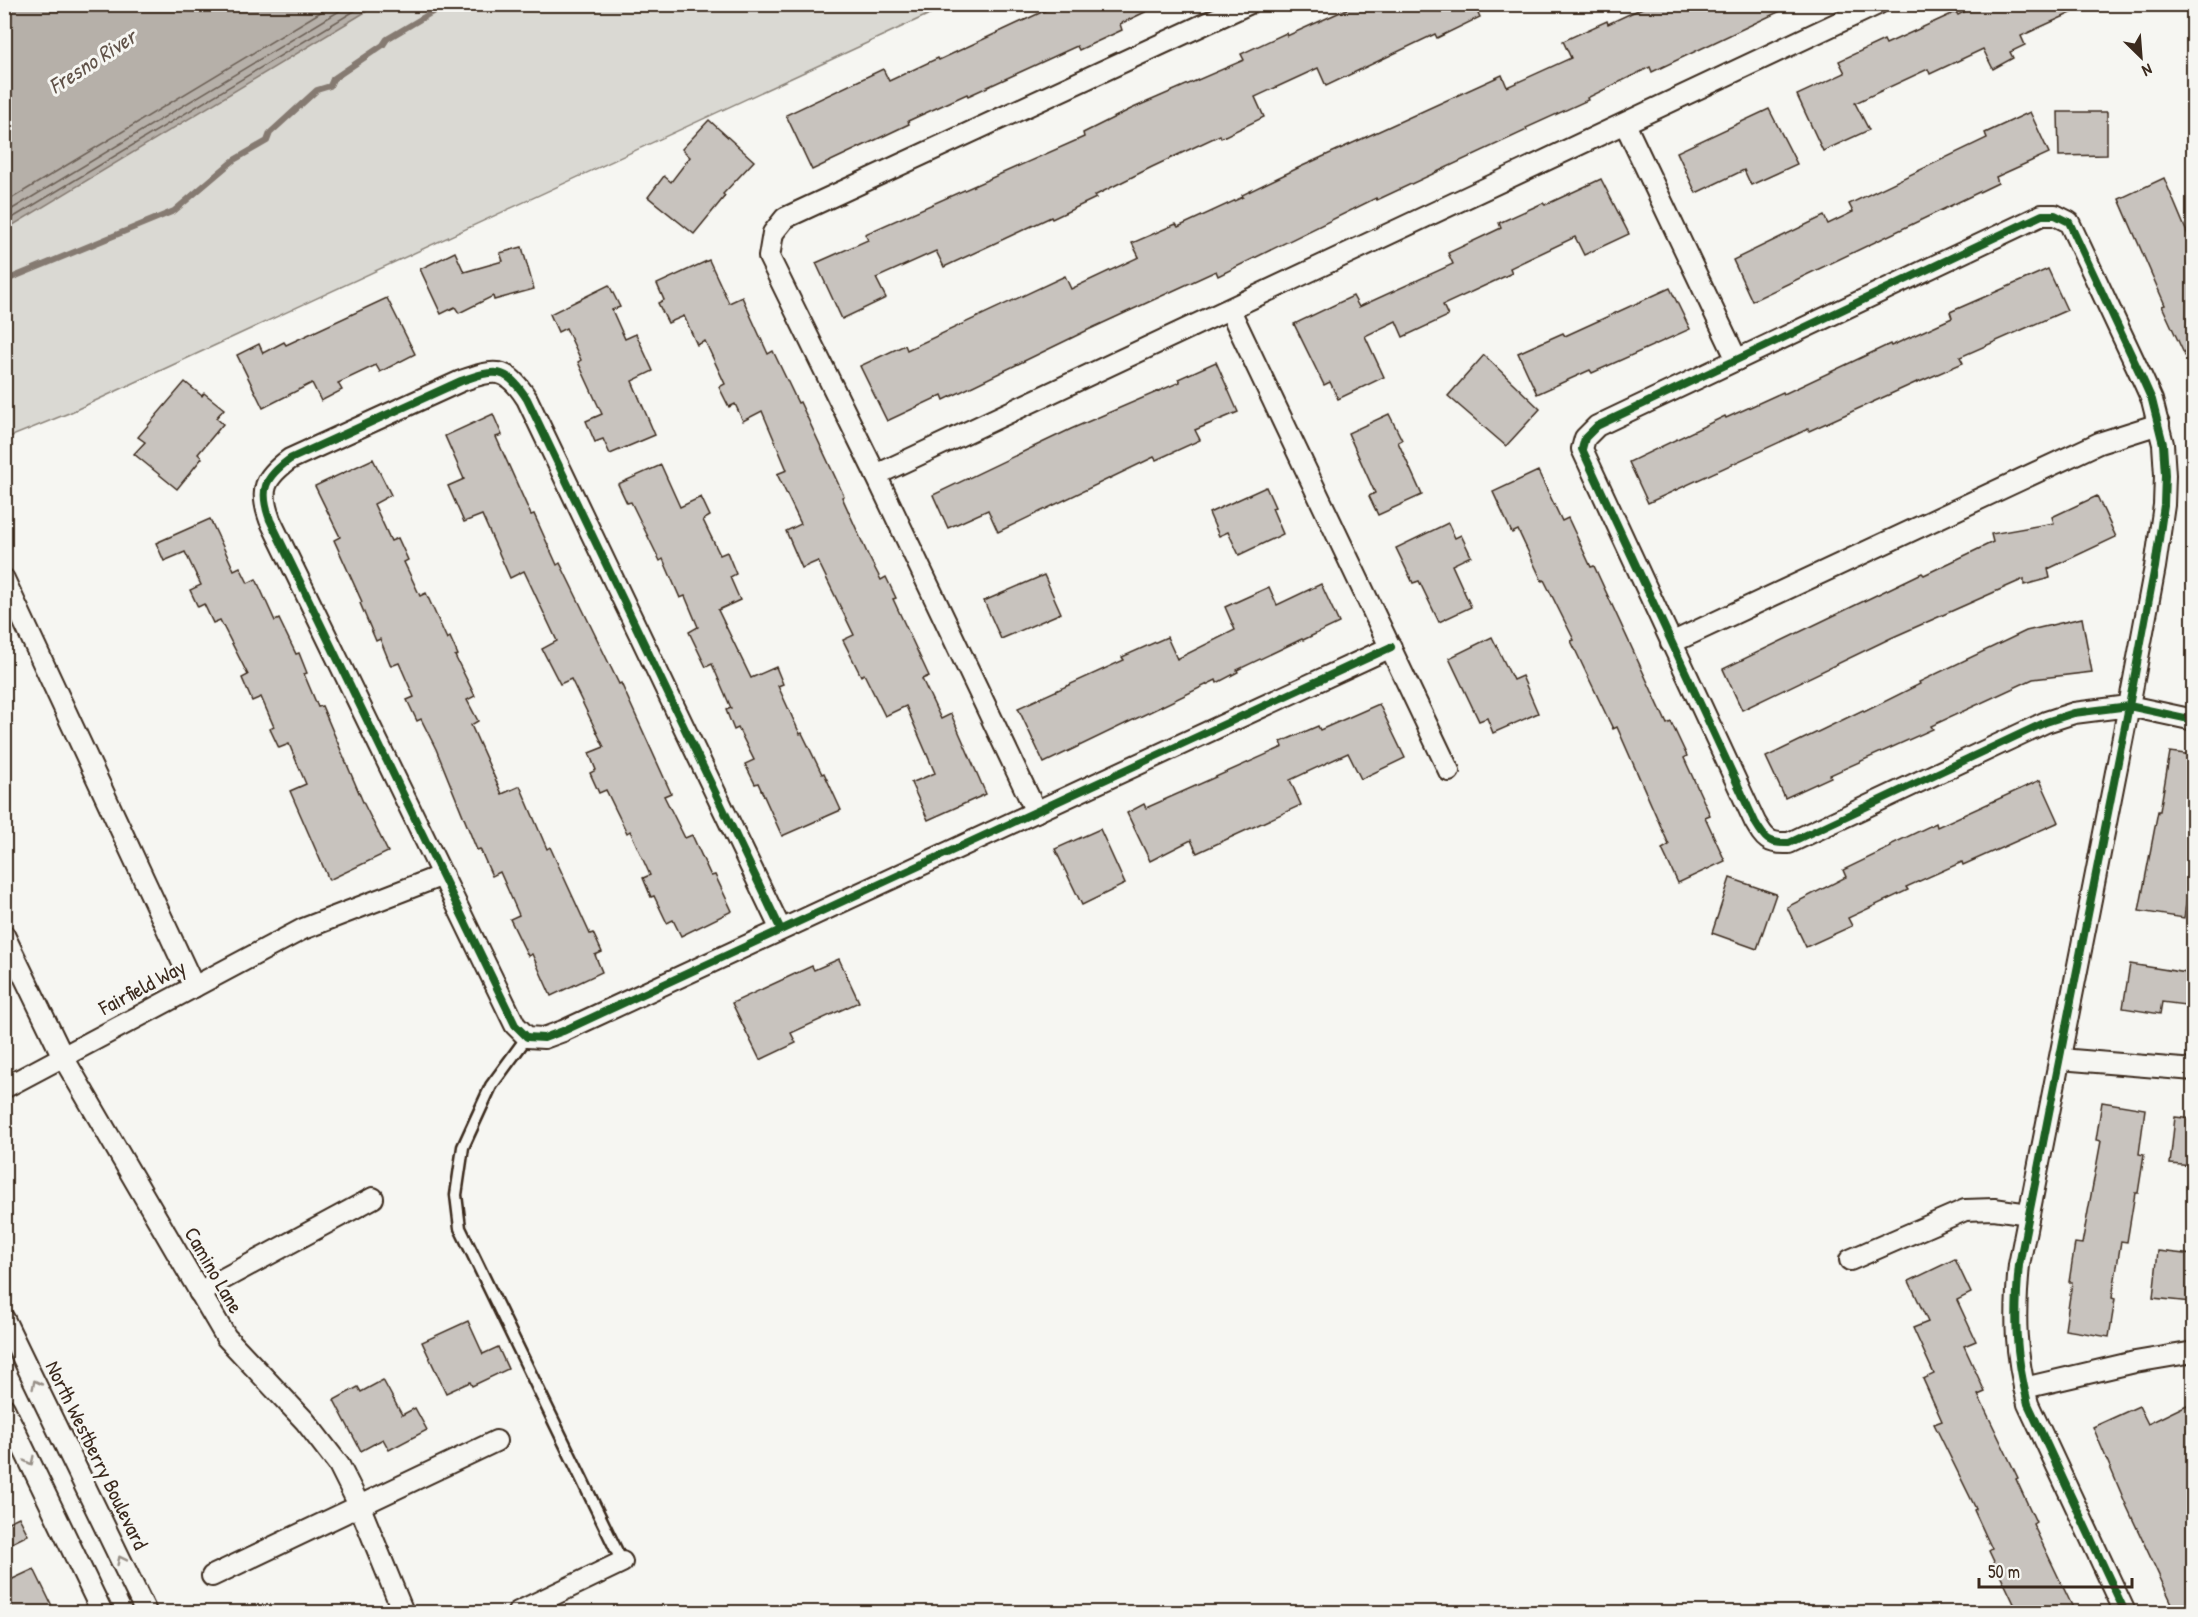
<svg xmlns="http://www.w3.org/2000/svg" width="2198" height="1617" font-family="'Patrick Hand',sans-serif">
<style>
.green{fill:#dad9d3;stroke:#8a8278;stroke-width:1.5}
.water{fill:#b6b0a9;stroke:#857a71;stroke-width:1.5}
.lines{fill:none;stroke-linecap:round;stroke-linejoin:round}
.shore{stroke:#6c6056;stroke-width:1.5}
.stream{stroke:#857a71;stroke-width:6}
.building{fill:#c8c3be;stroke:#3b2a1e;stroke-width:1.5}
.lane-casing{stroke:#3b2a1e;stroke-width:15}
.street-casing{stroke:#3b2a1e;stroke-width:24}
.lane{stroke:#f6f6f2;stroke-width:10}
.street{stroke:#f6f6f2;stroke-width:20}
.cycleway-casing{stroke:#f6f6f2;stroke-width:11}
.cycleway{stroke:#1b5e20;stroke-width:8}
.oneway{stroke:#989088}
.labels{text-anchor:middle;dominant-baseline:central;stroke-width:6;stroke-linejoin:round;paint-order:stroke}
.street-label{font-size:21px;fill:#3b2a1e;stroke:#f6f6f2}
.water-label{font-size:22px;font-style:italic;fill:#605248;stroke:#f6f6f2}
</style>
<rect width="100%" height="100%" fill="#f6f6f2"/>
<filter id="ink" filterUnits="userSpaceOnUse"><feTurbulence type="fractalNoise" baseFrequency=".0167" numOctaves="2"/><feDisplacementMap in="SourceGraphic" scale="12" xChannelSelector="R" yChannelSelector="G"/><feConvolveMatrix kernelMatrix="1 2 1 2 8 2 1 2 1" color-interpolation-filters="sRGB"/></filter>
<g filter="url(#ink)">
<polygon class="green" points="5,5 949,5 69,413 5,439"/>
<polygon class="water" points="10,4 377,4 377,5 5,230 4,9"/>
<g class="lines">
<g class="shore">
<polyline points="4,203 334,4"/>
<polyline points="4,214 351,4"/>
<polyline points="4,223 366,4"/>
</g>
<polyline class="stream" points="4,281 174,211 234,160 267,141 270,133 317,90 330,86 333,79 383,45 387,39 446,4"/>
</g>
<g class="building">
<polygon points="1059,4 1162,4 1120,24 1122,30 1079,50 1077,46 968,96 967,94 908,121 909,124 812,170 786,115 883,69 889,81 938,58 939,60"/>
<polygon points="1345,4 1474,4 1480,17 1437,38 1435,34 1326,86 1318,68 1255,97 1264,117 1221,138 1220,135 1152,167 1094,196 1096,198 1052,219 1051,217 944,267 936,251 876,278 886,298 842,319 816,263 868,240 865,234 1084,137 1083,133 1131,109 1244,60 1241,54 1286,33 1287,36 1347,9"/>
<polygon points="1651,4 1795,4 1652,72 1650,67 1587,98 1588,100 1526,128 1527,130 1377,200 1376,198 1218,276 1216,271 1090,329 944,400 942,395 887,421 860,366 905,345 907,350 1065,276 1071,289 1139,257 1132,243 1176,224 1178,227 1243,197 1242,195 1298,168 1502,75 1507,87 1571,58 1563,41 1607,21 1608,24"/>
<polygon points="1979,4 2091,4 2021,36 2025,45 2010,52 2013,58 1993,69 1983,49 1930,74 1928,69 1855,103 1869,130 1823,151 1797,95 1845,73 1839,61 1884,40 1886,44 1956,12 1958,15"/>
<polygon points="1769,109 1797,164 1751,185 1744,170 1696,193 1677,152"/>
<polygon points="2030,112 2049,153 1996,177 1998,183 1752,301 1733,260 1824,216 1828,224 1853,212 1849,204 1987,138 1985,133"/>
<polygon points="2058,112 2107,112 2107,155 2059,156"/>
<polygon points="709,120 754,161 723,194 725,196 694,234 648,197 664,176 671,182 690,157 682,149"/>
<polygon points="2164,178 2193,247 2193,373 2162,306 2165,305 2119,199"/>
<polygon points="1601,179 1629,234 1584,255 1575,237 1510,268 1512,273 1443,305 1448,316 1403,337 1396,321 1365,336 1384,377 1338,399 1330,382 1324,385 1294,324 1353,296 1359,307 1453,264 1448,253 1501,228 1499,223 1543,203 1545,205"/>
<polygon points="522,247 534,289 494,300 493,296 459,313 455,307 441,314 420,269 455,252 464,272 503,261 500,253"/>
<polygon points="709,260 729,303 742,297 768,354 773,351 798,403 800,402 844,496 842,497 868,555 881,580 886,577 896,598 893,599 929,676 922,679 941,719 951,714 986,794 928,820 911,783 935,773 906,706 885,716 864,674 861,676 843,640 854,635 818,561 802,568 786,531 801,524 777,474 787,470 762,411 743,421 735,404 729,407 719,387 725,384 705,341 697,345 684,316 668,323 658,303 664,300 657,284"/>
<polygon points="2048,269 2067,310 1960,357 1963,363 1917,383 1917,382 1809,431 1808,429 1648,503 1629,462 1725,416 1726,418 1783,392 1784,394 1890,344 1891,346 1952,318 1950,312"/>
<polygon points="609,285 620,307 612,310 625,339 636,334 653,371 632,381 655,435 610,454 603,439 595,442 586,421 602,414 578,362 581,360 566,328 558,332 550,314"/>
<polygon points="1670,288 1690,329 1592,373 1590,370 1537,394 1518,353 1563,333 1565,336"/>
<polygon points="387,298 415,354 380,372 376,365 338,383 342,390 321,401 312,383 263,408 237,355 259,344 263,353 284,342 286,345"/>
<polygon points="1484,355 1540,409 1506,446 1448,396"/>
<polygon points="1216,362 1238,412 1195,430 1200,440 1156,460 1154,457 998,532 988,510 948,528 933,495 1071,429 1180,382 1178,379"/>
<polygon points="185,382 202,396 204,393 224,409 216,418 223,424 198,454 202,458 177,489 134,454 145,442 138,437"/>
<polygon points="493,414 502,435 496,437 531,515 534,514 557,565 560,563 619,684 621,683 671,793 664,796 685,838 692,835 711,876 715,875 732,911 681,936 673,920 667,923 654,896 651,897 643,878 650,875 630,831 627,833 606,790 599,793 590,773 596,770 589,753 604,747 571,679 560,684 542,649 557,641 524,571 510,578 482,515 464,522 448,486 464,479 445,436"/>
<polygon points="1389,414 1402,440 1398,442 1422,495 1378,515 1369,496 1375,493 1348,433"/>
<polygon points="373,459 391,495 374,504 391,541 398,538 408,560 404,562 420,596 426,593 447,639 450,637 458,655 455,656 475,696 467,700 478,721 471,725 502,794 520,786 547,849 550,847 590,934 593,933 602,952 595,955 602,972 551,996 532,954 528,956 510,919 519,915 500,872 492,876 480,849 477,850 436,749 421,719 417,721 407,700 414,697 399,663 391,666 380,639 376,641 360,603 362,602 334,540 340,537 315,486"/>
<polygon points="661,465 680,507 701,497 710,516 703,520 720,555 727,552 736,574 730,577 740,600 718,610 751,678 776,667 783,684 778,686 800,734 802,733 822,774 824,773 841,810 782,836 758,783 755,784 745,764 754,760 738,728 734,730 726,710 731,708 712,664 706,667 689,632 698,627 685,596 680,598 663,559 660,561 631,502 627,503 618,484"/>
<polygon points="1538,471 1562,521 1568,518 1591,567 1594,566 1667,724 1671,722 1687,756 1684,758 1710,815 1705,817 1725,861 1678,883 1662,849 1669,845 1617,727 1613,729 1571,641 1574,640 1544,580 1542,581 1518,530 1512,533 1493,492"/>
<polygon points="1266,487 1275,507 1272,508 1283,534 1239,555 1228,532 1219,536 1209,513"/>
<polygon points="2097,496 2116,537 2048,569 2050,578 2024,585 2024,579 1891,638 1742,710 1723,669 1922,573 1924,575 1993,542 1991,534 2054,523 2052,517"/>
<polygon points="210,519 234,570 240,567 248,583 256,579 275,621 279,619 296,654 299,653 307,673 304,674 318,707 322,706 363,802 388,852 329,880 290,791 306,784 289,744 279,748 270,729 274,727 261,697 252,701 242,678 248,675 220,620 213,623 204,604 198,607 190,590 201,585 185,552 164,561 156,543"/>
<polygon points="1448,523 1455,538 1461,535 1471,556 1452,565 1471,607 1439,622 1419,581 1413,583 1396,548"/>
<polygon points="1044,575 1061,613 1001,639 984,601"/>
<polygon points="1321,584 1339,623 1303,640 1302,639 1237,670 1238,672 1217,683 1216,680 1044,763 1018,708 1124,660 1122,657 1167,637 1177,659 1235,630 1225,607 1269,587 1277,605"/>
<polygon points="2082,618 2092,672 2033,679 1931,726 1933,729 1830,775 1831,777 1785,798 1766,757 1863,710 1864,712 1920,684 1919,682 2026,631"/>
<polygon points="1492,637 1513,680 1522,676 1538,713 1493,733 1487,718 1479,721 1449,658"/>
<polygon points="1379,704 1405,758 1361,779 1348,753 1290,780 1301,805 1197,853 1191,840 1150,861 1127,813 1144,804 1146,808 1283,747 1281,742 1318,726 1320,730"/>
<polygon points="2170,752 2193,755 2193,856 2184,918 2139,911 2158,811 2160,811"/>
<polygon points="2040,780 2059,822 1963,865 1962,862 1906,887 1908,890 1848,918 1852,926 1806,947 1787,907 1846,877 1843,870 1891,847 1890,845 1936,823 1937,827"/>
<polygon points="1100,829 1125,884 1082,905 1055,849"/>
<polygon points="1730,878 1776,894 1757,949 1712,933"/>
<polygon points="839,959 859,1002 791,1033 796,1043 760,1060 732,1003 812,966 814,970"/>
<polygon points="2130,964 2193,974 2193,1006 2162,1002 2160,1014 2123,1008"/>
<polygon points="2102,1102 2145,1109 2139,1154 2144,1155 2138,1193 2135,1193 2127,1242 2121,1241 2112,1298 2115,1299 2109,1337 2065,1330 2072,1282 2069,1282 2075,1243 2082,1244 2101,1141 2096,1140"/>
<polygon points="2175,1117 2193,1119 2193,1166 2170,1164"/>
<polygon points="2158,1251 2193,1255 2191,1302 2153,1298"/>
<polygon points="1955,1259 1971,1293 1957,1300 1976,1341 1964,1346 1985,1392 1978,1395 2018,1478 2016,1479 2036,1522 2033,1524 2075,1612 2018,1612 1989,1551 1992,1549 1974,1510 1976,1509 1934,1424 1942,1421 1923,1379 1934,1374 1913,1328 1928,1322 1909,1281"/>
<polygon points="468,1321 483,1354 498,1347 508,1369 472,1386 470,1382 446,1393 422,1342"/>
<polygon points="383,1380 402,1415 415,1408 427,1430 389,1450 383,1439 361,1451 334,1400 358,1387 361,1392"/>
<polygon points="2193,1402 2193,1612 2176,1612 2127,1507 2093,1427 2139,1406 2148,1424"/>
<polygon points="19,1517 28,1535 4,1547 4,1524"/>
<polygon points="34,1569 55,1612 4,1612 4,1583"/>
</g>
<g class="lines">
<g class="lane-casing">
<polyline id="lane" points="527,1037 491,1086 463,1147 456,1195 460,1228 622,1562"/>
</g>
<g class="street-casing">
<g id="street">
<polyline points="1625,124 1737,360"/>
<polyline points="1230,310 1449,771"/>
<polyline points="876,475 1878,4"/>
<polyline points="4,579 194,987"/>
<polyline points="1671,643 2099,443 2159,424"/>
<polyline points="1036,812 876,475 769,257 773,233 785,218 1248,4"/>
<path d="M781,930l-254,-531c-21,-33 -32,-30 -66,-18l-171,78c-26,19 -31,31 -20,61l245,505 12,12 17,1 19,-7 828,-384"/>
<polyline points="4,935 63,1057 226,1337 305,1421 339,1465 360,1507 403,1612"/>
<polyline points="2060,1059 2194,1070"/>
<polyline points="4,1088 303,929 443,875"/>
<polyline points="1850,1260 1965,1210 1994,1209 2029,1214"/>
<polyline points="199,1292 373,1198"/>
<polyline points="4,1319 146,1612"/>
<polyline points="2024,1388 2135,1362 2194,1352"/>
<polyline points="4,1408 102,1612"/>
<polyline points="212,1576 496,1441"/>
<polyline points="518,1612 622,1562"/>
<path d="M2125,1612l-97,-208c-13,-52 -14,-86 -9,-139l110,-559 26,-139 9,-62 1,-30 -2,-31 -11,-44 -9,-20 -74,-158 -14,-7h-13l-445,211 -12,12 -3,11 173,373c10,17 13,22 34,21l257,-121 28,-9 55,-7 65,14"/>
</g>
</g>
<use href="#lane" class="lane"/>
<use href="#street" class="street"/>
<g class="cycleway-casing">
<g id="cycleway">
<path d="M781,930l-254,-531c-21,-33 -32,-30 -66,-18l-171,78c-26,19 -31,31 -20,61l245,505 12,12 17,1 19,-7 828,-384"/>
<path d="M2125,1612l-97,-208c-13,-52 -14,-86 -9,-139l110,-559 26,-139 9,-62 1,-30 -2,-31 -11,-44 -9,-20 -74,-158 -14,-7h-13l-445,211 -12,12 -3,11 173,373c10,17 13,22 34,21l257,-121 28,-9 55,-7 65,14"/>
</g>
</g>
<use href="#cycleway" class="cycleway"/>
</g>
<defs><path id="oneway-chevron" d="M-2-3.5L2.5 0L-2 3.5" fill="none" stroke-width="1.6" stroke-linecap="round" stroke-linejoin="round" transform="scale(1.5)"/></defs>
<g class="oneway">
<use href="#oneway-chevron" transform="translate(36 1384) rotate(-116)"/>
<use href="#oneway-chevron" transform="translate(30 1461) rotate(64)"/>
<use href="#oneway-chevron" transform="translate(121 1560) rotate(-116)"/>
</g>
</g>
<g class="labels">
<g class="street-label">
<text transform="translate(142 987) rotate(-28)">Fairfield Way</text>
<text transform="translate(214 1270) rotate(60)">Camino Lane</text>
<text transform="translate(97 1455) rotate(64)">North Westberry Boulevard</text>
</g>
<g class="water-label">
<text transform="translate(92 61) rotate(-33)">Fresno River</text>
</g>
</g>
<rect width="2198" height="1617" fill="none" stroke="#f6f6f2" stroke-width="24"/>
<rect x="12" y="12" width="2174" height="1593" fill="none" stroke="#3b2a1e" stroke-width="2" filter="url(#ink)"/>
<g transform="translate(2141 57) rotate(155)" stroke="#f6f6f2" stroke-width="4.5" paint-order="stroke">
<path d="M0-4.5L10 22L0 15L-10 22Z" fill="#3b2a1e"/>
<text y="-9" font-size="16" font-weight="bold" text-anchor="middle" fill="#3b2a1e">N</text>
</g>
<path d="M1979 1578v9h153v-9" fill="none" stroke="#3b2a1e" stroke-width="3"/>
<text x="1988" y="1578" font-size="18" fill="#3b2a1e" stroke="#f6f6f2" stroke-width="4.5" paint-order="stroke">50 m</text>
</svg>
